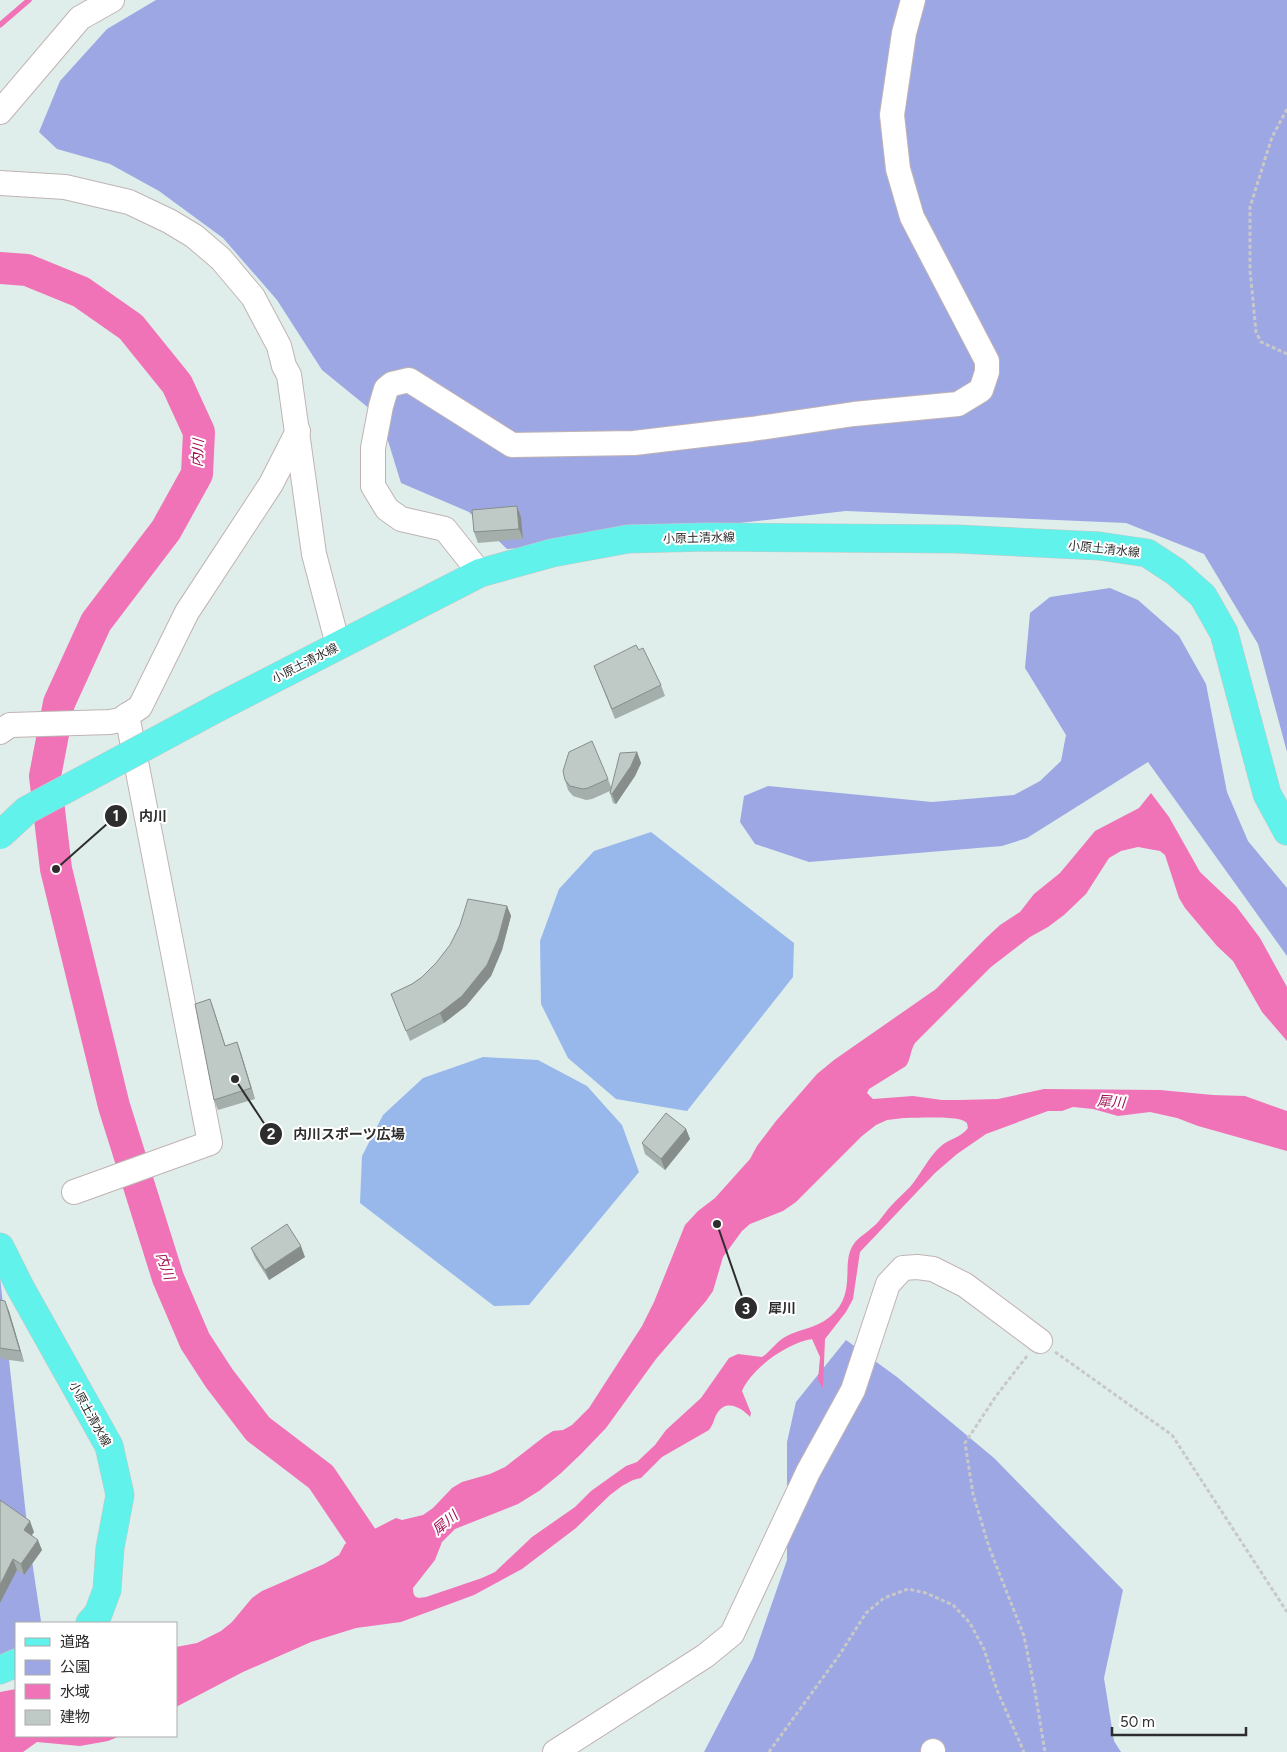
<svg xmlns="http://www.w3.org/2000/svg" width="1287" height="1752" font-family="Figtree,'Noto Sans JP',sans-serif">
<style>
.green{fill:#9ca7e4}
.pitch{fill:#98b8eb}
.water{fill:#f073b7;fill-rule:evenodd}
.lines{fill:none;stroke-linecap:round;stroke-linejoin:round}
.stream{stroke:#f073b7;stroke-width:5.5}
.river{stroke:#f073b7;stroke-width:32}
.minor-casing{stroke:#c0b3b3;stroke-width:26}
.major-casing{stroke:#c8c8c8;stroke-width:29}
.path{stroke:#c8c8c8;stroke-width:3;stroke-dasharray:4 2.5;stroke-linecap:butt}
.minor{stroke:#fff;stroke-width:24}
.major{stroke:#61f2eb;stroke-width:28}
.major-bridge-casing{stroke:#c8c8c8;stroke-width:29;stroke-linecap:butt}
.major-bridge{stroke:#61f2eb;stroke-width:28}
.wall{fill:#a4aeab}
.shaded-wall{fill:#868d8b}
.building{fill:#bfcac7;stroke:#868d8b}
.labels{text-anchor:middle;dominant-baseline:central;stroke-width:4;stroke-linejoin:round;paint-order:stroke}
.street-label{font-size:12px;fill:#2d2d2d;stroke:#fff}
.water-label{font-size:14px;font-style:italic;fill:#a10d52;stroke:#fff}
.leader{fill:none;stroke:#2d2d2d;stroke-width:2}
.callout-dot{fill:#2d2d2d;stroke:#fff;stroke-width:2}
.mark-label{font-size:15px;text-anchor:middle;font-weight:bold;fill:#fff}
.callout-label{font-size:14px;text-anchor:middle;font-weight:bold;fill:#2d2d2d;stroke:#fff;stroke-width:4;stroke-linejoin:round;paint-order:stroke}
</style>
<rect width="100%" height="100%" fill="#e0eeeb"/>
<g class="green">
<polygon points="156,0 1287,0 1287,752 1258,644 1204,554 1126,523 846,511 507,549 469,512 401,483 381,418 322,370 277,300 223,238 159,191 110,164 57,149 39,132 60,81 107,29"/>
<polygon points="1110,588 1138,600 1179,636 1206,684 1227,792 1248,841 1287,888 1287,956 1148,762 1027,838 1002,846 809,862 755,844 740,822 744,796 768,786 932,802 1014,795 1040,781 1061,761 1066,735 1025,668 1030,613 1050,597"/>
<polygon points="0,1277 28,1534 41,1621 39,1623 16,1623 16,1650 0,1667"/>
<polygon points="846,1340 897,1377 994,1458 1123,1590 1104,1678 1114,1741 1121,1752 704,1752 753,1658 787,1560 787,1442 796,1402"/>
</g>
<g class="pitch">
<polygon points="651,832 794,943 793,977 687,1111 616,1099 568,1058 541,1004 540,941 559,889 594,851"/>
<polygon points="483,1057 538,1060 587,1086 622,1125 639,1172 529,1305 494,1306 360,1203 362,1156 383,1115 423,1078"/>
</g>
<g class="water">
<path d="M1151,793l18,24 31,55 36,34 24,32 27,49v54l-25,-29 -29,-51 -16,-15 -32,-38 -6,-10 -14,-43 -5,-4 -22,-4 -17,4 -12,7 -23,36 -22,21 -16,12 -18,10 -39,30 -76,76c-5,8 -4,16 -9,23l-37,23 -2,4 6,6 40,-3 29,4h18l38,-1 46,-10 116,1 53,5 32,1 42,15v40l-89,-25 -21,-8 -27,-6 -32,4 -25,-7 -20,-2 -11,4h-14l-62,23 -29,20 -22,19 -75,79 -7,47 -7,13 -21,27 -2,49 -5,-8 2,-23 -8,-18c-25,4 -60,29 -70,52l9,22 -1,4c-8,-9 -23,-18 -32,-5 -4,5 -4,12 -9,18l-47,27 -21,21 -8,2 -11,6 -12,9 -34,33 -54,41 -48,26 -73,27 -45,6 -45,14 -68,30 -67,35v-60l21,-4 24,-12 11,-9 20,-24 10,-7 62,-27 15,-9 6,-11 51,-26 6,2 21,-5 10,-7 19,-20 10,-6 28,-8 15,-7 40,-31 8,-5 10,-1 9,-5 17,-17 53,-82 12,-24 31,-77 13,-14 17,-13 35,-39 7,-13 19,-25 41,-47 17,-14 102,-71 50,-51 14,-13 20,-13 14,-18 26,-21 35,-42 44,-23zM904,1118c11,0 52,-2 60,3 4,2 3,3 4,7 -7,10 -20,11 -28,19 -12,11 -19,27 -30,40 -6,6 -13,12 -19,19 -6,6 -10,14 -17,20 -5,5 -12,9 -18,15 -17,19 1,47 -21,71 -16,17 -32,15 -50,25 -9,5 -15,15 -23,20l-24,-3 -9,4 -28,40 -35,32 -11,15 -18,17 -11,4 -35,25 -16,16 -43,30 -37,35 -13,6 -56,19c-9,2 -13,1 -13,-9l22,-28 7,-18 13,-13 63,-25 21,-13 21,-17 21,-20 25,-26 50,-69 50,-58 7,-10 10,-34 19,-26 8,-7 33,-13 13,-9 66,-66 14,-11 11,-5z"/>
<polygon points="16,1689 16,1736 120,1736 108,1741 80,1746 37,1742 23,1752 0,1752 0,1692"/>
</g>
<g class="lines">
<polyline class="stream" points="0,25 29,0"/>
<polyline class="river" points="0,268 27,270 81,292 131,327 177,384 199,432 197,474 166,530 96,622 59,703 45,776 56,869 114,1106 168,1278 195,1341 219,1378 258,1429 321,1477 385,1572"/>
<g class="minor-casing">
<g id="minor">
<polyline points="0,112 80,18 112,0"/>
<polyline points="0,183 65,187 129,202 169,221 194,236 221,259 253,297 279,346 284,366 289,375 314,554 338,645"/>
<polyline points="480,573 445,529 401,519 387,509 373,486 373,448 381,406 386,389 392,384 409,380 512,445 634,443 752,429 854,414 958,404 981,390 987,372 987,361 912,217 898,169 892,115 904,33 913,0"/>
<polyline points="0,732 10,725 110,722 120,720 140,707 187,612 271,484 298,431"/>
<polyline points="74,1192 210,1143 127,715"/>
<polyline points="555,1752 705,1656 732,1634 808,1472 853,1390 888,1284 903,1268 917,1267 933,1269 965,1285 1040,1341"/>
<polyline points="933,1752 933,1751"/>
</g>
</g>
<g class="major-casing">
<g id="major">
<polyline points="219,707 480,573 552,553 628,539 709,537 957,539 1099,546 1147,553 1176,572 1203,596 1224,633 1267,794 1287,831"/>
<polyline points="0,1247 20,1287 109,1446 120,1495 110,1548 107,1590 98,1614 90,1623"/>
<polyline points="0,1670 16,1663"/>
</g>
</g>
<g class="path">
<polyline points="1287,109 1272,137 1250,207 1250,270 1256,332 1261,342 1287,354"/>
<polyline points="1055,1352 1172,1435 1287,1612"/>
<polyline points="1027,1356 996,1396 965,1443 973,1494 989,1547 1024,1636 1035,1691 1045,1752"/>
<polyline points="769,1752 840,1654 866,1613 884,1598 908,1589 926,1593 953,1605 970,1623 984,1649 997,1690 1024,1752"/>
</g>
<use href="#minor" class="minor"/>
<use href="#major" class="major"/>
<g class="major-bridge-casing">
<polyline id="major-bridge" points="0,835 27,810 219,707"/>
</g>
<use href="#major-bridge" class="major-bridge"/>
</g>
<g class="wall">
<polygon points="521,517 523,539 478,543 474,532"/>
<polygon points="639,650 661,685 665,696 615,719 594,666"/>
<polygon points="637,752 641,763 635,776 616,804 613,803 610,793 610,791 592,799 586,800 573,796 568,790 565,780 608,779 611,787"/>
<polygon points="507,906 511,916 502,950 491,976 466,1006 444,1023 410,1041 391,994 412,984 422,977"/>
<polygon points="210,999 225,1046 237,1042 255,1099 218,1110 214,1100"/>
<polygon points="686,1129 690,1139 665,1170 645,1154 642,1143"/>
<polygon points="251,1248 305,1257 269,1280 255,1258"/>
<polygon points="0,1300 9,1311 24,1362 2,1359 0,1356"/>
<polygon points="0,1500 34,1532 32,1535 42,1550 24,1575 17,1570 0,1603"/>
</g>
<g class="shaded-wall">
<polygon points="517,506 521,517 523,539 519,529"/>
<polygon points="637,752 641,763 635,776 616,804 612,794"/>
<polygon points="507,906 511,916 502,950 491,976 466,1006 444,1023 440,1013"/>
<polygon points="210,999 214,1010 229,1057 225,1046"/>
<polygon points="237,1042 241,1053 255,1099 251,1088"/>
<polygon points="686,1129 690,1139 665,1170 661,1159"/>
<polygon points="301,1246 305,1257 269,1280 265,1270"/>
<polygon points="5,1301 9,1311 24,1362 20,1351"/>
<polygon points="30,1521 34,1532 28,1540 24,1530"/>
<polygon points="38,1540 42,1550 24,1575 21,1564"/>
<polygon points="13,1559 17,1570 0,1603 0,1585"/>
</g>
<g class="building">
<polygon points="517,506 519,529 474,532 472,510"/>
<polygon points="636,645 639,650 643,648 661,685 612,709 594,666"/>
<polygon points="592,741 608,779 588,788 583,789 570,786 565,780 563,771 569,752"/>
<polygon points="637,752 631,766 612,794 610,793 620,753"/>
<polygon points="468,899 507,906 498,939 487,965 462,996 440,1013 406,1031 391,994 412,984 422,977 436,963 450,945 460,925"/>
<polygon points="210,999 225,1046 237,1042 251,1088 214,1100 195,1004"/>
<polygon points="666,1113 686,1129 661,1159 642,1143"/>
<polygon points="287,1224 301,1246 265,1270 251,1248"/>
<polygon points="0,1300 5,1301 20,1351 0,1348"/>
<polygon points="0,1500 30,1521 24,1530 38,1540 21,1564 13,1559 0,1585"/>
</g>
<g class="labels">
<g class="street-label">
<text transform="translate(699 538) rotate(-1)">小原土清水線</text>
<text transform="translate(1104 549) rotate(6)">小原土清水線</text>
<text transform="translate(305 663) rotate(-27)">小原土清水線</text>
<text transform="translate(90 1414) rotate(61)">小原土清水線</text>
</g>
<g class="water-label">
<text transform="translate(198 453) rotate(-87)">内川</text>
<text transform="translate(1111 1102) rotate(4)">犀川</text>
<text transform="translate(165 1266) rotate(71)">内川</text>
<text transform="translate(445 1523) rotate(-40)">犀川</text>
</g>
</g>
<path class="leader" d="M56 869L116 816M235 1079L271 1134M717 1224L746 1308"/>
<g class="callout-dot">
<circle cx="56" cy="869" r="5"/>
<circle cx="235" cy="1079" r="5"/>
<circle cx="717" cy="1224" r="5"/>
<circle cx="116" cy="816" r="12"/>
<circle cx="271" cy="1134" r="12"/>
<circle cx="746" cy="1308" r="12"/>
</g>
<g class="mark-label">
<text x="116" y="821">1</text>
<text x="271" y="1139">2</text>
<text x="746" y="1314">3</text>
</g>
<g class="callout-label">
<text x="153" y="821">内川</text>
<text x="349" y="1139">内川スポーツ広場</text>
<text x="782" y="1313">犀川</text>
</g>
<rect x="15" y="1622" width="162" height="115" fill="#ffffff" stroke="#ababab"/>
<rect x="25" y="1638" width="25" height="8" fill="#61f2eb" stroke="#ababab"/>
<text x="60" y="1647" font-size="15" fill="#2d2d2d">道路</text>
<rect x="25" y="1660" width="25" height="15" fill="#9ca7e4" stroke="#ababab"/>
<text x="60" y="1672" font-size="15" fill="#2d2d2d">公園</text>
<rect x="25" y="1684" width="25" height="15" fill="#f073b7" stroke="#ababab"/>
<text x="60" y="1697" font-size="15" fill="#2d2d2d">水域</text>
<rect x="25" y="1710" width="25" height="15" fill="#bfcac7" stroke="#ababab"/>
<text x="60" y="1722" font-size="15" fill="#2d2d2d">建物</text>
<path d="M1112 1727v8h134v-8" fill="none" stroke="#2d2d2d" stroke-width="2.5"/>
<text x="1120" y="1727" font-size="15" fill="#2d2d2d" stroke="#ffffff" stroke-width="4" paint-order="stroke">50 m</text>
</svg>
